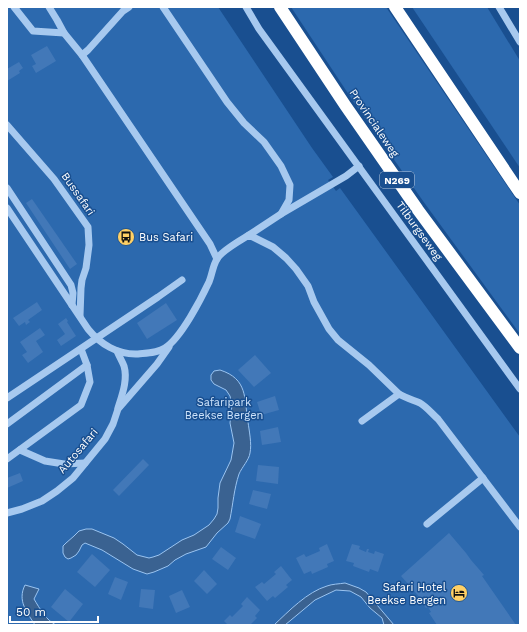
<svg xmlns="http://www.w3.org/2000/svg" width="527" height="632" font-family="'Work Sans',sans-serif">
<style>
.green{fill:#2c69ae}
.water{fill:#3a6291;stroke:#9ac4f1}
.building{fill:#4278b8}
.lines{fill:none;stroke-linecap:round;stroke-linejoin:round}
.minor{stroke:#a7c9ef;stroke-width:7}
.highway{stroke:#fff;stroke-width:12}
.labels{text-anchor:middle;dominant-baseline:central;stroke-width:3;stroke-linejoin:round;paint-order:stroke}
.shield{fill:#194f90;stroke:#bacade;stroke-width:1}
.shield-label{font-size:10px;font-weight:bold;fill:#fff}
.street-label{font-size:11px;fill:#fff;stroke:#194f90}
.poi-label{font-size:11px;fill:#fff;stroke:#194f90;text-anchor:start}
.park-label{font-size:11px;fill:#cde3fb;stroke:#194f90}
</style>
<rect width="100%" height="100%" fill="#194f90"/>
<g class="green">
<polygon points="7,7 218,7 312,148 333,177 328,180 336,191 340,188 520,437 520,625 7,625"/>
<polygon points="291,7 386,7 520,205 520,334 423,201 353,101"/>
<polygon points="412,7 487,7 520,61 520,168"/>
</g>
<g class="water">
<path d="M220,370c28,9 24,28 28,52 1,8 4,22 2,31 -1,7 -8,14 -11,21 -5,15 -6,30 -9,45l-2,4 -11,10 -11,14 -20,7 -11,6 -7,6 -14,6 -7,2 -14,-5 -31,-19 -17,-7 -3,2 -3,6 -3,4 -5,3 -3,1 -3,-2 -2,-4v-7l3,-3 8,-7 5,-5 7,-2h6l22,9 9,6 14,11 12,3 4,-1 6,-2 23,-15 12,-5 15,-10 5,-6 3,-5 1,-6v-10l2,-15 11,-23 3,-17 -4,-20 2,-18 -2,-9 -4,-6 -12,-6 -3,-4v-5l3,-4z"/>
<path d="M345,583l14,5 7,4 28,33h-10l-2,-7 -12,-10 -9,-11 -11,-6 -14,-1 -21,10 -30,25h-11c15,-14 33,-33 53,-39 5,-2 12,-2 18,-3z"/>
<path d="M25,585l14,4 -5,10c6,10 12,21 22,26h-21c-8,-13 -18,-24 -10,-40z"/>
</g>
<g class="building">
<polygon points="47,46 56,61 36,73 32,66 36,64 31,55"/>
<polygon points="19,62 23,68 19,71 20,73 7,81 7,69"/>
<polygon points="32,199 77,264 70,269 26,203"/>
<polygon points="37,302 42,310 28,320 30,322 26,325 25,322 19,326 13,318"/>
<polygon points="166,303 177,320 147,339 137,323"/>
<polygon points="66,318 68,321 67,322 76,336 61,346 57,340 65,334 58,324"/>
<polygon points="40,328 45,335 36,341 43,352 28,363 22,355 27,352 20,342"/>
<polygon points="255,355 271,373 254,387 238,370"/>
<polygon points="275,396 279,410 261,415 257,402"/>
<polygon points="278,427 281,442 262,445 260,431"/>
<polygon points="143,459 149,465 119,496 113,490"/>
<polygon points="258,465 279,467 278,484 256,481"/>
<polygon points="20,473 23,481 7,488 7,478"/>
<polygon points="253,490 271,494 267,509 249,504"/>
<polygon points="240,516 261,524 255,539 235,532"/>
<polygon points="449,533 466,553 471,560 484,575 482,576 516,625 437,625 429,613 431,612 428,607 426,608 420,601 422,600 401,576"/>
<polygon points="327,544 334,561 327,564 328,567 312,574 311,571 304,574 296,558 304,554 306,557 320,551 319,548"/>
<polygon points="352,544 360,546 359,549 366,552 367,549 369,549 368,552 374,554 375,551 384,554 378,572 370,569 369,572 353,566 354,563 346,561"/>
<polygon points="221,547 236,558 228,570 212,559"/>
<polygon points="92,554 110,570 95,587 77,572"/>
<polygon points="281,566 292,580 286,585 288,587 275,598 273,596 267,601 255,587 262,582 264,584 276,574 274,572"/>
<polygon points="204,570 217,584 207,594 194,581"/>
<polygon points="115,577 128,582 121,600 108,594"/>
<polygon points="65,589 83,604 69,622 51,607"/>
<polygon points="141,589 155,590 153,609 139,607"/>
<polygon points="182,590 190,607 176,613 169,596"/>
<polygon points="247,597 260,610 255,616 257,618 250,625 228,625 224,621 230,615 232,617 243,606 241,604"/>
</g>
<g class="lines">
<g class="minor">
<polyline points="14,7 33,31 64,33 82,55 210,244 217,259"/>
<polyline points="49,7 57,20 64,33"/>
<polyline points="163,7 227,102 244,123 264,142 281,166 290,185 289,200 281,214 249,235"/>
<polyline points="246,7 259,29 520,389"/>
<polyline points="499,7 520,42"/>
<polyline points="82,55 88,50 123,11 129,7"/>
<polyline points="7,125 54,179 88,227 89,245 86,268 82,280 81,288 80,316"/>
<polyline points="7,188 71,285 73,293 72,305"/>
<path d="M7,208l81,121c12,15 30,26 50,25 10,-1 19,-1 27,-6 16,-10 36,-49 44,-66 3,-7 4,-17 8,-23 4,-8 24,-19 32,-24l24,12 13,11 10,11 12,17 6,16 15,27 9,11 31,25 30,29"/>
<polyline points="281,214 346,176 359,166"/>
<path d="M117,351c2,5 5,10 7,15 4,14 -2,29 -6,42"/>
<polyline points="7,398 158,297 182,280"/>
<path d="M362,421l37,-27c7,4 14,6 21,9 7,4 12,11 18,16l82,108"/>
<polyline points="7,424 87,365"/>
<polyline points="20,450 45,461 64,464 85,463"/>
<polyline points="7,459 81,405 90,382 87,365 81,349"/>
<polyline points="7,513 22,509 42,501 57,491 73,478 105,439 113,424 118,409 157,364 169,347"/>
<polyline points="427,524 483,478"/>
</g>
<g class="highway">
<polyline points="280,7 345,105 418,210 520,348"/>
<polyline points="395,7 520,193"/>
</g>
</g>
<defs>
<g id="bus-disc" transform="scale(0.9)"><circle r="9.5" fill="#ffd065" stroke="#194f90"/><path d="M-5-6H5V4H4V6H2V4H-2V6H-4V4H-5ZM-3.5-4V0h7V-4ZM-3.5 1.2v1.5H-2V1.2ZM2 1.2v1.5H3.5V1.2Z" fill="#111"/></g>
<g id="hotel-disc" transform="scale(0.9)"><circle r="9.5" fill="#ffd065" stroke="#194f90"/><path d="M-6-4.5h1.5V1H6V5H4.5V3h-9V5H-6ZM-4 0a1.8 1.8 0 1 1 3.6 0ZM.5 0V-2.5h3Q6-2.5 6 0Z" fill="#111"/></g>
</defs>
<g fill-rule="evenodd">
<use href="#bus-disc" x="126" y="237"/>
<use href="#hotel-disc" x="459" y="593"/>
</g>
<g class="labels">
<rect class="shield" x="380" y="172" width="34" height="16" rx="3"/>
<g class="shield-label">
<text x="397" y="180">N269</text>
</g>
<g class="street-label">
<text transform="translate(374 123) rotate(56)">Provincialeweg</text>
<text transform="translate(78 194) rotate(55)">Bussafari</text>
<text transform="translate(419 231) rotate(54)">Tilburgseweg</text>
<text transform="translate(78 451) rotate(-50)">Autosafari</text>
</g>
<g class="poi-label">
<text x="139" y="237">Bus Safari</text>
<text x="446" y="587" text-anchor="end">Safari Hotel<tspan x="446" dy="13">Beekse Bergen</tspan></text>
</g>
<g class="park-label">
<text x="224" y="402">Safaripark<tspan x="224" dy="13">Beekse Bergen</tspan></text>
</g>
</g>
<rect width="527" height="632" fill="none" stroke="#ffffff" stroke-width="16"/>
<path d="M10 616v6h88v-6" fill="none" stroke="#ffffff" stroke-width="2"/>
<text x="16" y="616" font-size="12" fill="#ffffff" stroke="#194f90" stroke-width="3" paint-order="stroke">50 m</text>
</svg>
